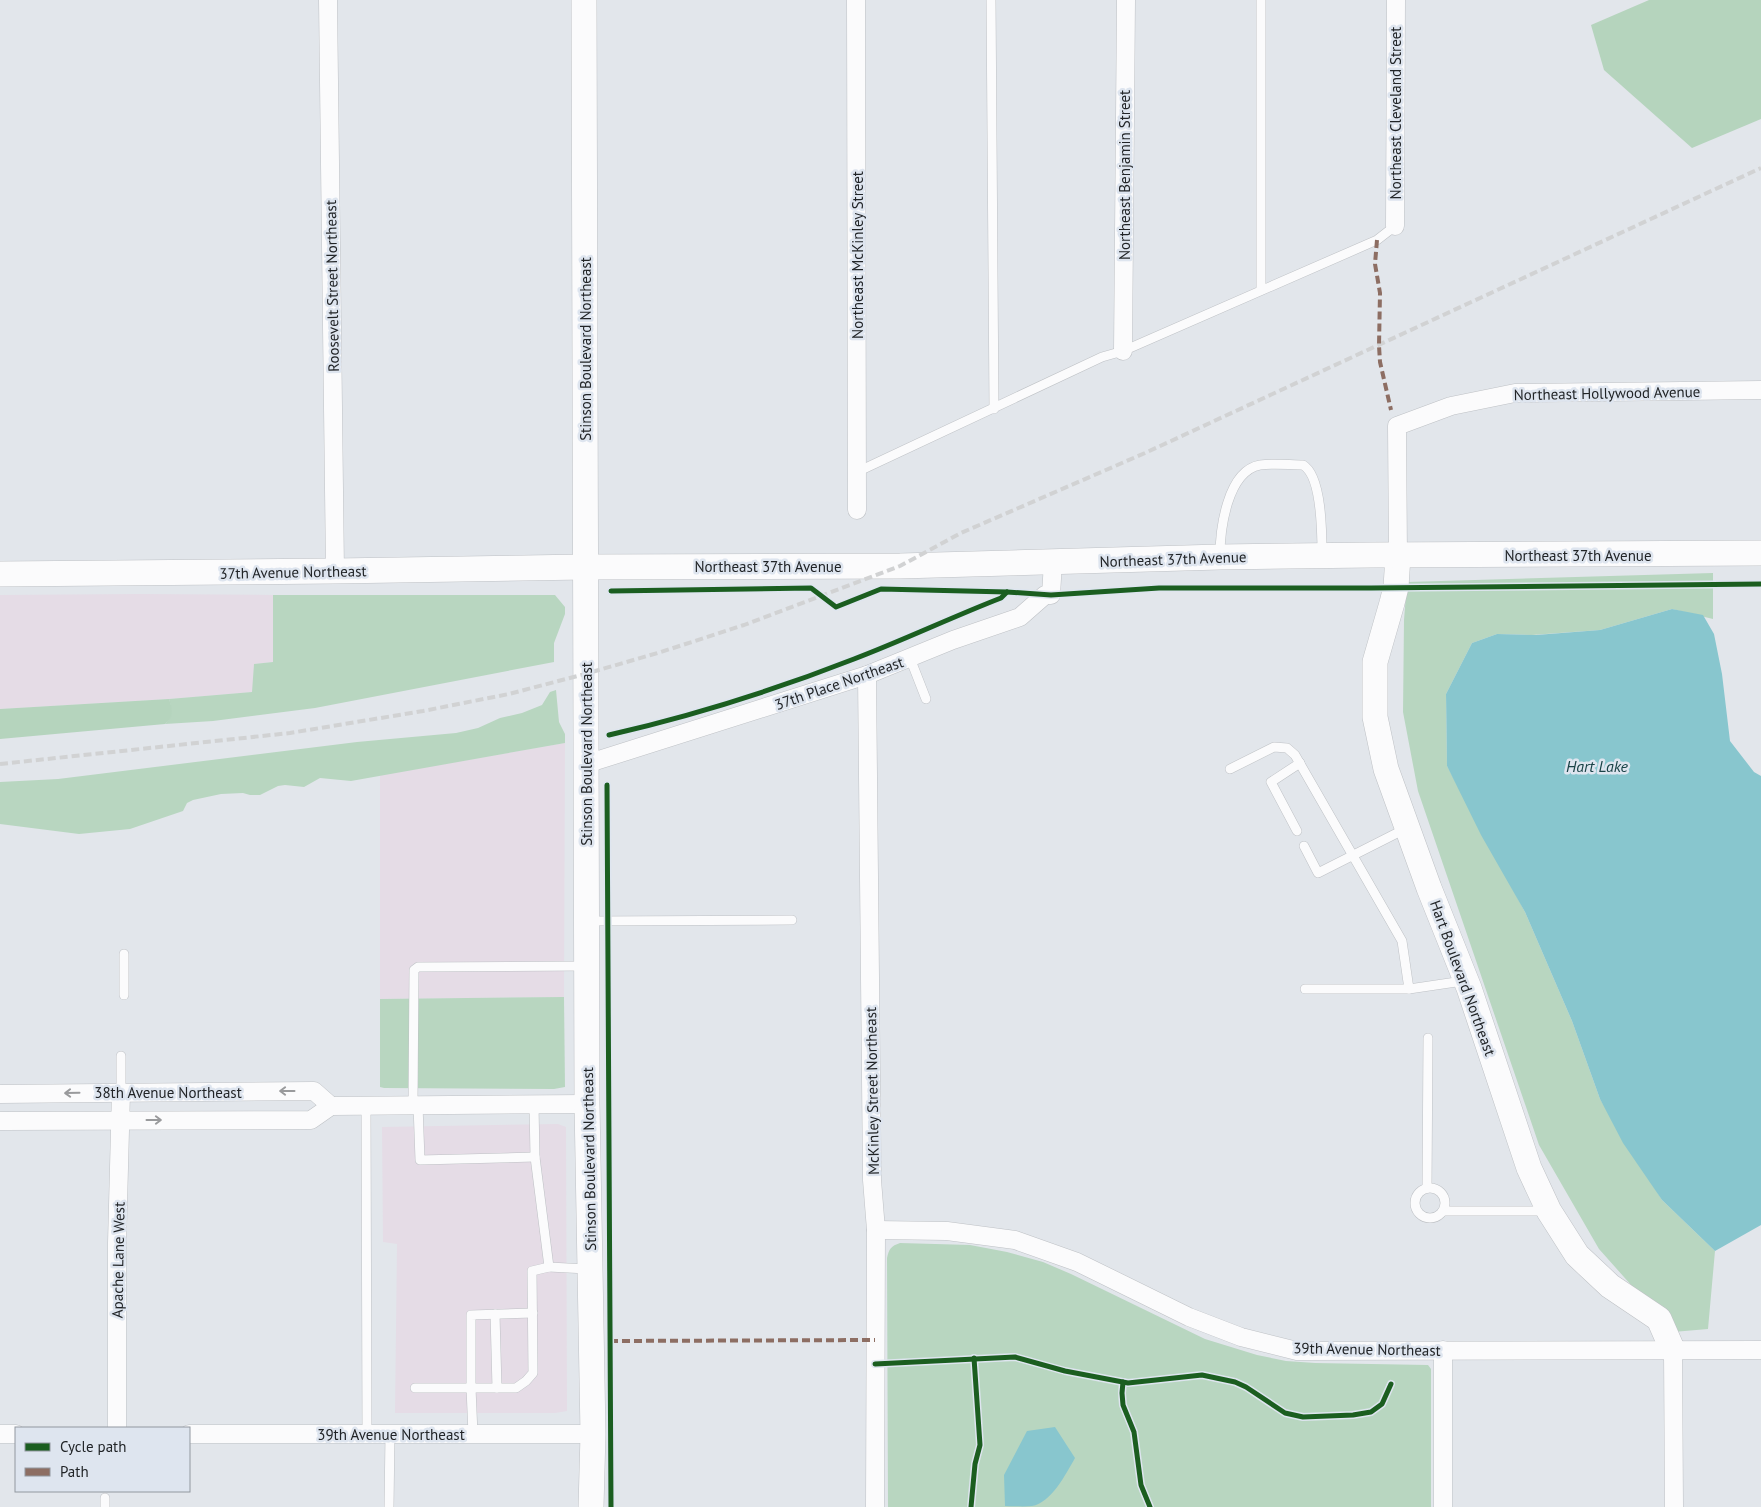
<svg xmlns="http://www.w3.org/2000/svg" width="1761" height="1507" font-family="'PT Sans',sans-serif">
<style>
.commercial{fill:#e5dce6}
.green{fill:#b8d6c0}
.forest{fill:#b5d4bd}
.water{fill:#88c6ce}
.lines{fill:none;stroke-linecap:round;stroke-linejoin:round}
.lane-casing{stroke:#bec1c5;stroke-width:10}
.street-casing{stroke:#bec1c5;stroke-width:19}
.secondary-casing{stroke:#bec1c5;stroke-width:26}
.lane{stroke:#fbfbfc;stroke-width:9}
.street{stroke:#fbfbfc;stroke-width:18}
.secondary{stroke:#fbfbfc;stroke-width:25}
.rail{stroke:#d1d2d3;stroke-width:4;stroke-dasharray:8 4;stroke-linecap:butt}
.quiet{stroke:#8d6e63;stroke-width:4;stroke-dasharray:8 4;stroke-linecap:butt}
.cycleway-casing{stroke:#dee5ef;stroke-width:8}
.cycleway{stroke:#1b5e20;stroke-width:5}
.oneway{stroke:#999a9c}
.labels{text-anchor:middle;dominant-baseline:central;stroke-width:5;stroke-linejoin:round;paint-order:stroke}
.street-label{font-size:15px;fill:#212427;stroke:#dee5ef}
.water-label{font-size:16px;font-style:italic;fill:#1a4347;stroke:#dee5ef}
</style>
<rect width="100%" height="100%" fill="#e2e6eb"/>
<g class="commercial">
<polygon points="140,594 273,595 273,662 254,664 253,692 169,699 0,709 0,595"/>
<polygon points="565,743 564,997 380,999 380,775"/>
<polygon points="558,1124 566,1127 567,1411 555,1413 395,1413 397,1244 383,1242 382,1127"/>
</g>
<g class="green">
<polygon points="1713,573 1713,619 1672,609 1600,630 1532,635 1497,634 1472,643 1446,694 1447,766 1525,912 1572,1021 1600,1099 1662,1200 1715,1251 1708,1329 1673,1332 1599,1249 1539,1145 1418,791 1403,712 1404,620 1407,582"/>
<path d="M273,595h282l10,12v7l-11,29v19l-239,46 -102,13 -48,3c8,-7 7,-15 4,-25l83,-7 2,-28 19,-2z"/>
<polygon points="556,690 559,722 565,734 565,743 351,781 320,778 304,787 285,785 278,786 260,795 250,795 243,793 221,794 193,800 187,803 183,811 130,829 79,834 0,824 0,782 58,779 357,742 456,733 478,728 500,718 522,713 542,705 550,692"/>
<polygon points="564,997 565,1087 554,1089 384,1088 380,1087 380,999"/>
<path d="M900,1243l70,2 37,7 36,10 28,12 134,65 52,16 29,6 29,2 113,2 3,4v138h-543l-1,-249c2,-9 4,-12 13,-15z"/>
</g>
<g class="forest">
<polygon points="1649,0 1761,0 1761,119 1692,148 1604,70 1591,25"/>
<path d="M169,699c4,10 5,18 -4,25l-165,15v-30z"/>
</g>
<g class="water">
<polygon points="1672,609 1703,615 1714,634 1722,674 1730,741 1754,772 1761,776 1761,1225 1715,1251 1662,1200 1623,1143 1600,1099 1572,1021 1525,912 1481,835 1447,766 1446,694 1472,643 1497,634 1536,635 1600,630"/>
<path d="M1055,1427l20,31c-9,16 -24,45 -43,48 -9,1 -19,0 -27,0l-1,-31 23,-44z"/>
</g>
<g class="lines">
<g class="lane-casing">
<g id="lane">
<polyline points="991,0 994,409"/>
<polyline points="1261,0 1261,290"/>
<polyline points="857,472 1102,357 1123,351 1377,240 1395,226"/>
<path d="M1220,556c0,-26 7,-85 40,-91 14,-2 30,0 43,0 19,11 19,69 19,90"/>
<polyline points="910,658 926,699"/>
<polyline points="1230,769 1274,747 1287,748 1295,755 1402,941 1409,989 1463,981"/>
<polyline points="1297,831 1271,782 1300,763"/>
<polyline points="1304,846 1318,873 1407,828"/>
<polyline points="589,921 792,920"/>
<polyline points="124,954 124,995"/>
<polyline points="1305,989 1409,989"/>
<polyline points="121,1056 121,1092"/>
<polyline points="413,1105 414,970 418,967 585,966"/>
<polyline points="418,1105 420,1160 535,1157"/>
<polyline points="534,1105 535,1157 549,1267 587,1269"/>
<polyline points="366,1106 367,1434"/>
<circle cx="1430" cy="1203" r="15"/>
<polyline points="1427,1188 1428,1038"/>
<polyline points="1443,1211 1546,1211"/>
<polyline points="495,1314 497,1388"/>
<polyline points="415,1388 471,1388 471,1315 533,1313"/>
<polyline points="473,1434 471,1388 516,1388 526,1381 533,1373 532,1271 549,1267"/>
<polyline points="105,1498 105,1507"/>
<polyline points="389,1507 390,1434"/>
</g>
</g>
<g class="street-casing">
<g id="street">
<polyline points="328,0 335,571"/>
<polyline points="856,0 857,510"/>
<polyline points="1395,226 1396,0"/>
<polyline points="1123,351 1126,0"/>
<polyline points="1398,556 1397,426 1451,406 1515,393 1761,390"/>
<polyline points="867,675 872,1180 876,1230 875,1507"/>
<polyline points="586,764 867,675 953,640 1020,617 1045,595 1051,595 1053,562"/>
<polyline points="0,1094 314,1091 331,1106"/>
<polyline points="0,1121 311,1120 331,1106 587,1104"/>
<polyline points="876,1230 947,1231 1015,1240 1077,1262 1189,1317 1241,1337 1297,1351 1761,1350"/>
<polyline points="1443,1350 1443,1507"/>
<polyline points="1673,1351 1674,1507"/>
<polyline points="117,1428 117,1243 121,1092"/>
<polyline points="0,1434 16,1434"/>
<polyline points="189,1434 593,1434"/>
</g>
</g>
<g class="secondary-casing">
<g id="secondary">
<polyline points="584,0 587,1104 593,1434 591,1507"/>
<polyline points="1398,556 1396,587 1392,603 1375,662 1375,717 1386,769 1429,888 1469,988 1529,1168 1549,1211 1577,1255 1610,1286 1659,1319 1673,1351"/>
<polyline points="0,574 335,571 585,567 900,566 1220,557 1371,555 1761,553"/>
</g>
</g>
<use href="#lane" class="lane"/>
<use href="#street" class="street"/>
<use href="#secondary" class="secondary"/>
<polyline class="rail" points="0,764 290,733 423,711 509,694 585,674 661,652 744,625 900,566 961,533 1145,453 1761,168"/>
<g class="quiet">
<polyline points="1377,240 1375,264 1380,293 1379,346 1380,362 1391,410"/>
<polyline points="610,1341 875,1340"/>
</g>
<g class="cycleway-casing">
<g id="cycleway">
<polyline points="611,591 811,588 836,607 881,589 1007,592 1051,595 1159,588 1371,588 1761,584"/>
<path d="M609,735c83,-19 166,-45 245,-76 50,-19 98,-42 147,-61l6,-6"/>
<polyline points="607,785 611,1507"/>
<polyline points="875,1364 1015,1357 1065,1371 1128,1383 1202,1375 1235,1382 1246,1387 1285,1413 1303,1417 1353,1415 1371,1412 1382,1404 1391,1384"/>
<polyline points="1123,1382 1122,1393 1123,1405 1134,1432 1141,1485 1150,1507"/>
<polyline points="971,1507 975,1464 980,1445 974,1358"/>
</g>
</g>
<use href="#cycleway" class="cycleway"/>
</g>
<defs><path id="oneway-shaft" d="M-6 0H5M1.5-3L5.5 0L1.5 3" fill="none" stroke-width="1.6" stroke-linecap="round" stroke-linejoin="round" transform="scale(1.25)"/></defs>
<g class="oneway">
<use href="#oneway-shaft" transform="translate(287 1091) rotate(180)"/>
<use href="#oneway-shaft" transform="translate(72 1093) rotate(179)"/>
<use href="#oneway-shaft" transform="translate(154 1120)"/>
</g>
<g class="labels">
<g class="street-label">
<text transform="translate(1395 113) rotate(-90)">Northeast Cleveland Street</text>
<text transform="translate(1124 175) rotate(-90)">Northeast Benjamin Street</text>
<text transform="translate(857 255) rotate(-90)">Northeast McKinley Street</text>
<text transform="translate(332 286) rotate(-91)">Roosevelt Street Northeast</text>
<text transform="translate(585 349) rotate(-90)">Stinson Boulevard Northeast</text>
<text transform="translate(1607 393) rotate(-1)">Northeast Hollywood Avenue</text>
<text x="1578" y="555">Northeast 37th Avenue</text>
<text transform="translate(1173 559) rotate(-2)">Northeast 37th Avenue</text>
<text x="768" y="566">Northeast 37th Avenue</text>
<text transform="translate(293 572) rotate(-1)">37th Avenue Northeast</text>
<text transform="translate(839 683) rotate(-19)">37th Place Northeast</text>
<text transform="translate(586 754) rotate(-90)">Stinson Boulevard Northeast</text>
<text transform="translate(1463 978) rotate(70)">Hart Boulevard Northeast</text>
<text transform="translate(872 1091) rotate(-91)">McKinley Street Northeast</text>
<text x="168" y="1092">38th Avenue Northeast</text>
<text transform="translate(589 1159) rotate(-91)">Stinson Boulevard Northeast</text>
<text transform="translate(118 1260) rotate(-89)">Apache Lane West</text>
<text transform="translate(1367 1349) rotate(1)">39th Avenue Northeast</text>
<text x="391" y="1434">39th Avenue Northeast</text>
</g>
<g class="water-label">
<text x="1597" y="766">Hart Lake</text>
</g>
</g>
<rect x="15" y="1427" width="175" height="65" fill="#dee5ef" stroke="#92989f"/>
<rect x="25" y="1443" width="25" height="8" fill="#1b5e20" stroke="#92989f"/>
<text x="60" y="1452" font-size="15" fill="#212427">Cycle path</text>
<rect x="25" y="1468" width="25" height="8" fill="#8d6e63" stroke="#92989f"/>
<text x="60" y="1477" font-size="15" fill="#212427">Path</text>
</svg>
